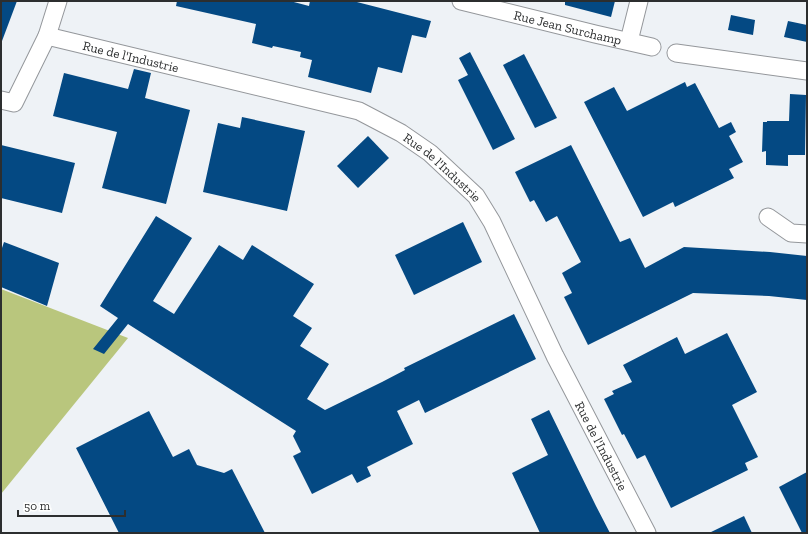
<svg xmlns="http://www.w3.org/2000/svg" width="808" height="534" font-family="'Zilla Slab',serif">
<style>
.green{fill:#b9c67d}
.building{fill:#044983}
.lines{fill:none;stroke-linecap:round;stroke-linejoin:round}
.minor-casing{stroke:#94979b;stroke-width:19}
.minor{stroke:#fff;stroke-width:17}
.labels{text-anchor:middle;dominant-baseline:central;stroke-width:4;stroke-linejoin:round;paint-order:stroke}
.street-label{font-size:13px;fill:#2c2e2f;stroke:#fefffe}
</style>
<rect width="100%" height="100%" fill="#eef2f6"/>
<polygon class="green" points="1,289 128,338 1,494"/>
<g class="building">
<polygon points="1,1 17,1 2,41 1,41"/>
<polygon points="177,1 290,1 309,6 310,1 353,1 431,21 426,38 412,35 402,73 378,67 371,93 308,77 312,60 300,57 301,52 273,46 272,48 252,43 256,24 176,6"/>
<polygon points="565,1 615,1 611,17 565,5"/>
<polygon points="731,15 755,20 753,35 728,30"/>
<polygon points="788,21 807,25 807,42 784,37"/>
<polygon points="470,52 515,139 493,150 458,80 468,75 459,58"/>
<polygon points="524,54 557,118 535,128 503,65"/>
<polygon points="134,69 151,73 145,98 190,110 166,204 102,188 117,132 53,116 64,73 128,89"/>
<polygon points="685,82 687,87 695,83 719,128 731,122 736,132 729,136 743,162 729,169 734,178 675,207 673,202 643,217 584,102 614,87 627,111"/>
<polygon points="790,94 806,95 805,155 788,155 788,166 766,165 766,151 762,152 763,122 767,122 767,121 789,121"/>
<polygon points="242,117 305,131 287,211 203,192 218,123 240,128"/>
<polygon points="368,136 389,158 358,188 337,166"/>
<polygon points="1,145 75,163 62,213 1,198"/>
<polygon points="571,145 620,242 630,238 645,268 684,247 770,252 807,256 807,300 769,296 693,293 588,345 564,297 572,293 562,273 581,262 557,216 546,222 534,200 530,202 515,172"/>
<polygon points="156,216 192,238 153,301 174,314 219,245 243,260 252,245 314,284 293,316 312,328 300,346 329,364 307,399 325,410 382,382 405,370 404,368 514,314 536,359 425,413 419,400 397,411 413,444 367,467 371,476 357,483 352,474 312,494 293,456 301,452 293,436 296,431 128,324 104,354 93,349 118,318 100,306"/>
<polygon points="463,222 482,262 414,295 395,255"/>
<polygon points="4,242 59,263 47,306 1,287 1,251"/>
<polygon points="727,333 757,392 732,405 758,457 745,463 748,470 671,508 645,455 637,459 624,434 622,435 604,399 614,394 612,391 632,382 623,365 677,337 685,354"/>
<polygon points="549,410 596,506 610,533 540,533 512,473 548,455 531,419"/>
<polygon points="149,411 173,457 189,449 197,465 224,473 232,469 265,533 119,533 76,448"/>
<polygon points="807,472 807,533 802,533 779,487"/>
<polygon points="744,516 752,533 709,533"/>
</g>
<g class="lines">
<g class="minor-casing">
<g id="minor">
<path id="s1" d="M58,1l-11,35 312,75 42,22 29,20 46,43 16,26 63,134 92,177"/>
<path id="s2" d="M461,1l134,33 57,13"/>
<polyline points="629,41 639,1"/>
<polyline points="676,53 807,71"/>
<polyline points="1,100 14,103 47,36"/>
<polyline points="768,217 791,233 807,234"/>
</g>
</g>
<use href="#minor" class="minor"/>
</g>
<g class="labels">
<g class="street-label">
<text stroke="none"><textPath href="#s2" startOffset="110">Rue Jean Surchamp</textPath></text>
<text stroke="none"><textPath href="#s1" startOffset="123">Rue de l'Industrie</textPath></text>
<text stroke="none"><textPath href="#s1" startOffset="459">Rue de l'Industrie</textPath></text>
<text stroke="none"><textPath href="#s1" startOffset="783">Rue de l'Industrie</textPath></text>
</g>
</g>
<rect width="808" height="534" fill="none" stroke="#2c2e2f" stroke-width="4"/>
<path d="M18 510v6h107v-6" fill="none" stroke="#2c2e2f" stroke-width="2"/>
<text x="24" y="510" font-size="12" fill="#2c2e2f" stroke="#fefffe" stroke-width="3" paint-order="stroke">50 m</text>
</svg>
